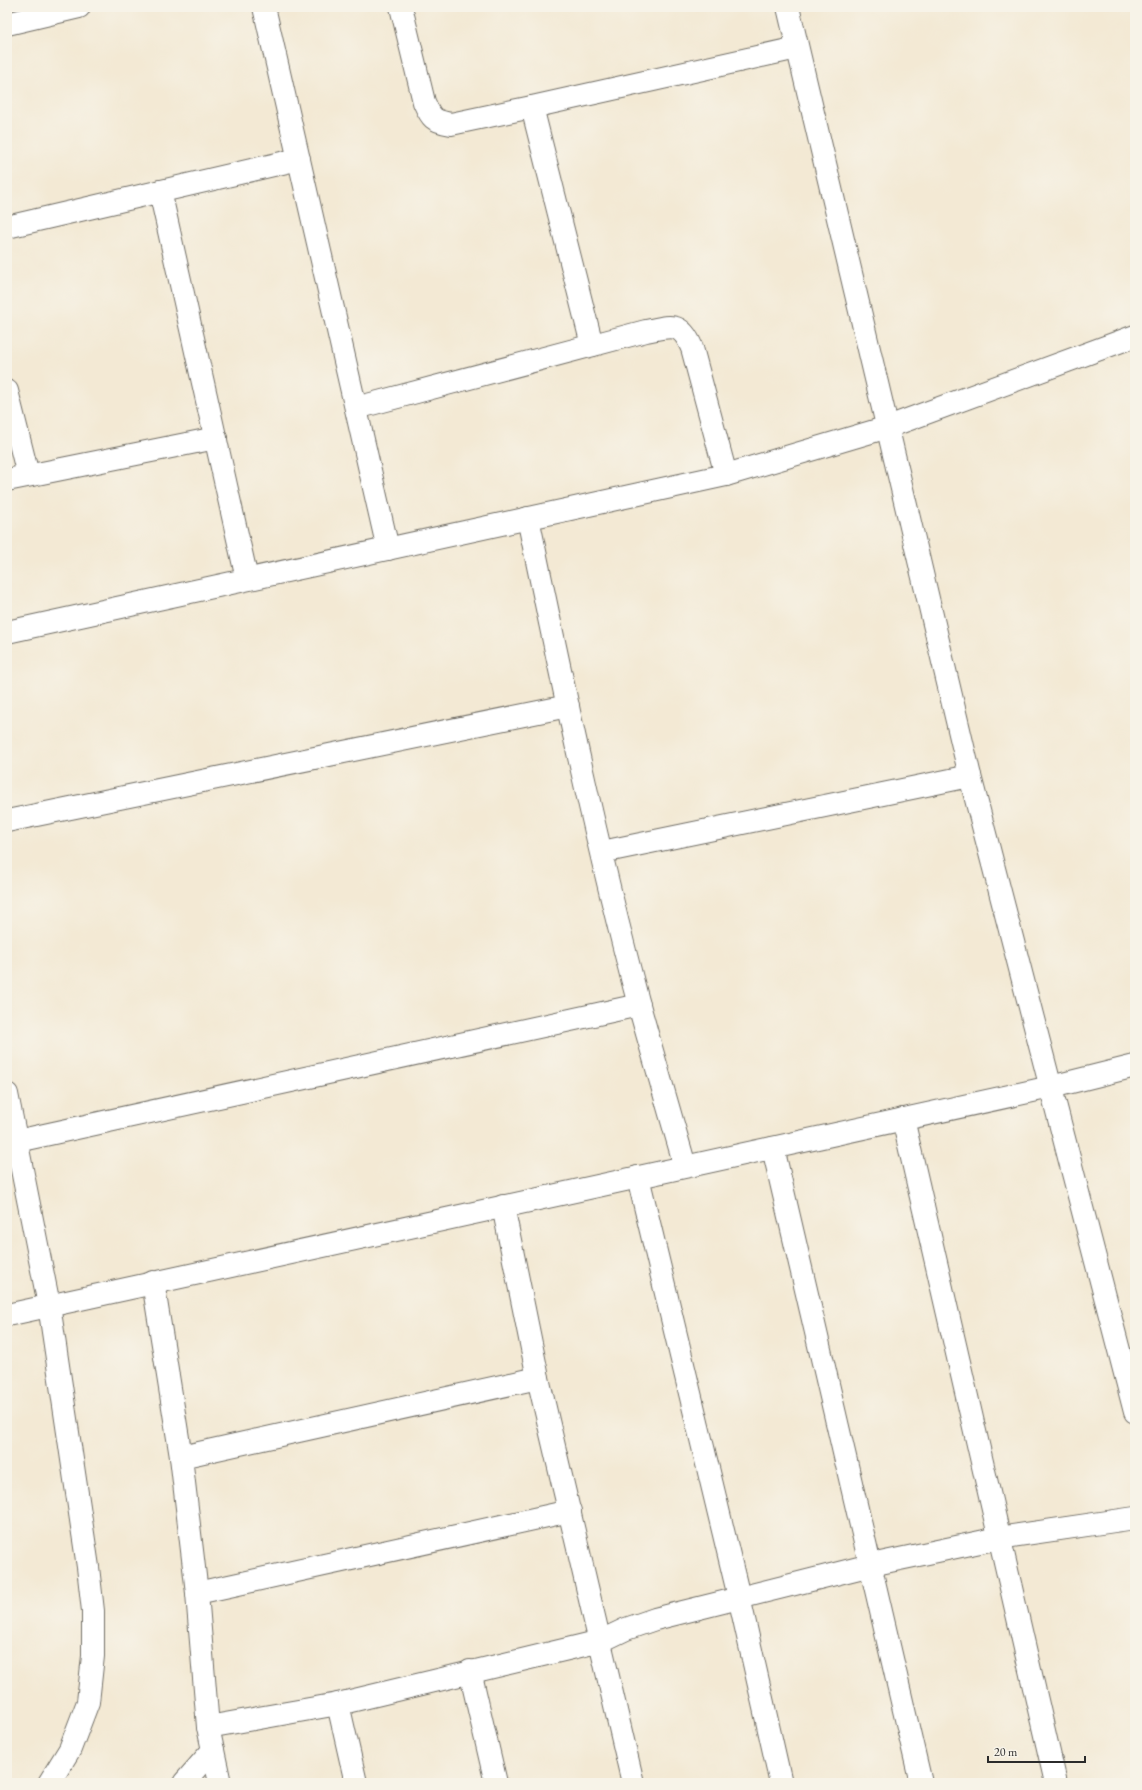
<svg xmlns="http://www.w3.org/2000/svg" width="1142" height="1790" font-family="'EB Garamond',serif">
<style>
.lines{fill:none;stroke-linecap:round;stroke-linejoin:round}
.street-casing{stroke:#716e66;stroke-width:24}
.street{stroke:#fff;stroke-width:22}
</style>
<rect width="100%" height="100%" fill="#f7f3e8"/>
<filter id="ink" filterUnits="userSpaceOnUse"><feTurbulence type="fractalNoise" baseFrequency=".025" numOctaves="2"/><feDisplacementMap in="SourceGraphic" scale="8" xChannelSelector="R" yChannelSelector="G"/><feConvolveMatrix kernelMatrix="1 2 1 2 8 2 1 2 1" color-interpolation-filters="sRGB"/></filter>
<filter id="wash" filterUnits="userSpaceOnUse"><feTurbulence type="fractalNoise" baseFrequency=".012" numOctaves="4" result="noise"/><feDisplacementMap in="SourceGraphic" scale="16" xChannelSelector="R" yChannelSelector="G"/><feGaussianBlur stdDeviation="0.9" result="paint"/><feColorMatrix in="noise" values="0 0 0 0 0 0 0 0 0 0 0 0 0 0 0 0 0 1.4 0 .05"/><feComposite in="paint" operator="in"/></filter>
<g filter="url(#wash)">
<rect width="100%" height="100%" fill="#f3e9d4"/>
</g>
<g filter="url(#ink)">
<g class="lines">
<g class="street-casing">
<g id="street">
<polyline points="264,7 388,549"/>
<path d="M401,7l23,95c7,16 9,19 27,22l81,-17 265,-59"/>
<polyline points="788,7 970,776 1135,1412"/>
<polyline points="7,24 79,7"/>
<polyline points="532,107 592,345"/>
<polyline points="160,191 247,579"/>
<polyline points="7,227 299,159"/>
<polyline points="7,391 28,475"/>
<path d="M356,408l290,-77c25,-5 35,-10 46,17l34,127"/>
<polyline points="7,480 216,438"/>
<path d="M528,518c34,163 68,326 111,487 15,54 31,108 46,161"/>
<polyline points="7,632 726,475 888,427 1135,336"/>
<polyline points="7,821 568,706"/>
<polyline points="602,852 970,776"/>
<polyline points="7,1094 49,1305 88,1567 93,1611 93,1656 88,1702 70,1749 49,1783"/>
<polyline points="903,1119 1056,1783"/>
<polyline points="17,1141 639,1005"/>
<polyline points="773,1148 921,1783"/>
<polyline points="638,1177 739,1597 781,1783"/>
<polyline points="503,1206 538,1378 633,1783"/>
<polyline points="153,1282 181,1457 197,1593 208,1727 220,1783"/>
<polyline points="7,1315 1051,1087 1135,1066"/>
<polyline points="181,1457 538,1378"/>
<polyline points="197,1593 570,1511"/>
<polyline points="470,1671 496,1783"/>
<polyline points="338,1704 356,1783"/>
<polyline points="208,1727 338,1704 601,1641 626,1629 655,1619 871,1565 999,1538 1135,1518"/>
<polyline points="184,1783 213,1750"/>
</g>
</g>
<use href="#street" class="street"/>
</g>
</g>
<rect width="1142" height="1790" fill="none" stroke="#f7f3e8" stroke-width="24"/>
<path d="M988 1756v6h97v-6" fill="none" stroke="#2b2b2b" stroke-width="2"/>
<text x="994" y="1756" font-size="12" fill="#2b2b2b" stroke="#f7f3e8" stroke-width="3" paint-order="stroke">20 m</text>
</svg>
